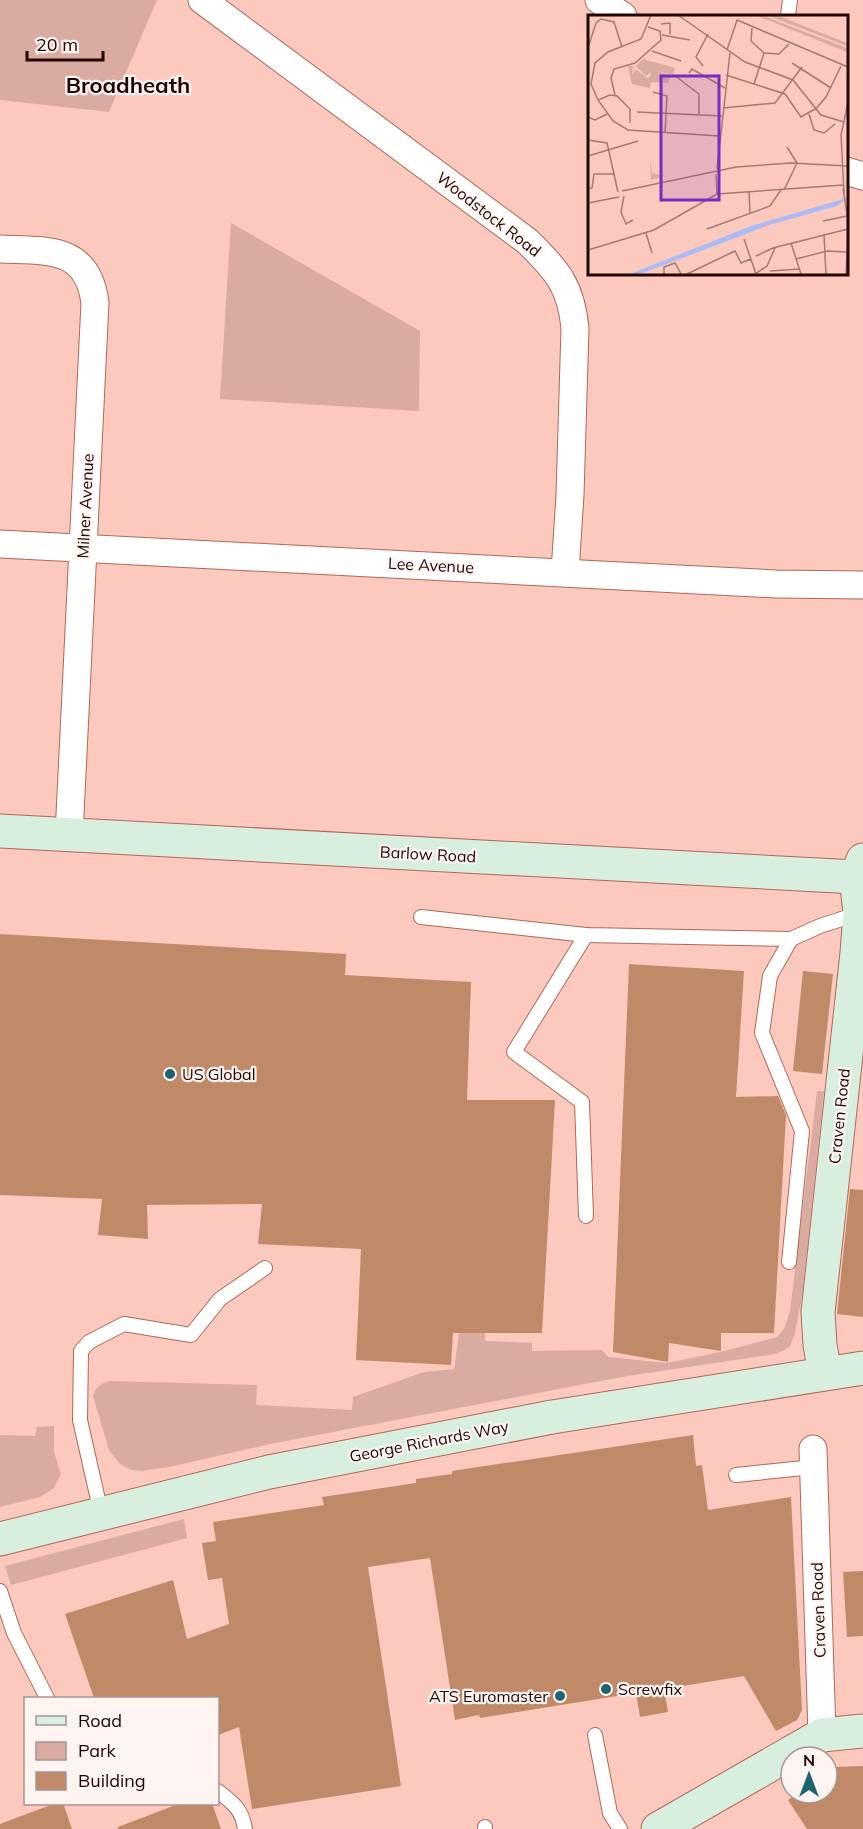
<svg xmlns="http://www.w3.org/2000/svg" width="863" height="1829" font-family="Mulish,sans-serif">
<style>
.green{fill:#d9aba1}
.building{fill:#c08a69}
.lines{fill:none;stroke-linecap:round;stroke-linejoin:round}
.lane-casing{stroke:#b16758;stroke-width:16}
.street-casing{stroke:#b16758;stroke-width:29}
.secondary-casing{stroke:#b16758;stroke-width:35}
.lane{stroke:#fff;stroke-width:14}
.street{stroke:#fff;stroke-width:27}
.secondary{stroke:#d8efdf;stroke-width:33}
.poi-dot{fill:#1b6472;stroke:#fef5f3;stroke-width:2}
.labels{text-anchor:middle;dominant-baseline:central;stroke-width:4.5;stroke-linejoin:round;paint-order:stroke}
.street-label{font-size:16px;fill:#220603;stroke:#fef5f3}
.poi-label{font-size:16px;fill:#220603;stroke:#fef5f3;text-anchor:start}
.district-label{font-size:22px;font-weight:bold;fill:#220603;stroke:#fef5f3}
.inset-road{fill:none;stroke:#a47b73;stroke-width:1.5}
.view{fill:#7b2cbf;fill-opacity:0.15;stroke:#7b2cbf;stroke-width:3}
.inset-edge{fill:none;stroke:#220603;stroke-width:3}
</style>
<rect width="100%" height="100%" fill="#fbc9be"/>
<g class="green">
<polygon points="0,0 157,0 109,112 0,100"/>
<polygon points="231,223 420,331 419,411 220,399"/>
<path d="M817,1091h7l-22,205 -7,37 -5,13 -7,5 -8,3 -148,22 -357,68 -101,23 -27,4 -11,-1 -11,-6 -11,-14 -16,-54c3,-9 7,-12 16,-15l148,4 -1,20 96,5 1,-13 71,-25 30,-3 6,-42 25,-15v29l47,2v8l70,-1 6,7 59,6 54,-11 56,-15 7,-8 6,-18z"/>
<polygon points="54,1426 54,1452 61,1474 54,1488 40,1497 0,1507 0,1435 35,1436 37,1427"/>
<polygon points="184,1519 187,1538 11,1585 5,1566"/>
</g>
<g class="building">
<polygon points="0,934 346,954 345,975 471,982 467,1100 555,1100 542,1333 453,1333 451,1365 356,1360 361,1249 258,1244 262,1204 147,1205 148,1239 98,1235 102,1199 0,1195"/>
<polygon points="629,964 744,971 736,1097 778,1096 786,1115 774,1333 721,1333 721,1351 669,1343 668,1362 613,1352"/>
<polygon points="803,971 833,974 822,1074 793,1071"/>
<polygon points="850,1189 863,1190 863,1317 837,1314"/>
<polygon points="693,1435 696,1466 702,1465 708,1510 791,1497 802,1710 797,1720 776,1731 744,1676 664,1689 668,1712 640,1717 636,1693 480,1718 479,1715 455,1720 430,1558 368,1567 401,1786 252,1809 239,1727 218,1735 218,1698 94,1698 65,1614 173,1580 187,1639 229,1624 222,1578 208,1580 202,1543 216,1541 213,1522 324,1505 322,1497 416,1483 416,1479 452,1474 452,1471"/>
<polygon points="863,1571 863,1636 847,1637 843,1572"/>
<polygon points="863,1766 863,1829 807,1829 788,1800 798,1793 827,1793 827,1773 835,1767"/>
<polygon points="56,1803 63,1803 72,1829 0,1829 0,1824"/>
<polygon points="181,1803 212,1803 221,1829 118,1829 118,1827"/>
</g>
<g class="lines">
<g class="lane-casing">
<g id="lane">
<polyline points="788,16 790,0"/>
<polyline points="421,917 586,935 791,939"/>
<polyline points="586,935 514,1052 582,1102 586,1216"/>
<polyline points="789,1262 802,1131 762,1033 770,976 791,939 820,926 860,913"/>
<polyline points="736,1475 813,1467"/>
<polyline points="101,1513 80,1420 81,1351 89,1342 124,1324 191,1335 220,1299 265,1268"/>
<polyline points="0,1591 14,1633 47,1698"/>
<polyline points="595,1735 610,1813 620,1829"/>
<path d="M218,1791c15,12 24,18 27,38"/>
<polyline points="485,1827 485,1829"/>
</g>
</g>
<g class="street-casing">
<g id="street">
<path d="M202,0l325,241c30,29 44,45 48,87l-5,167 -5,77"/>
<polyline points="599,0 623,16"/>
<polyline points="846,171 863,176"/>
<path d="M0,249c46,2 88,-4 95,54l-26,532"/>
<polyline points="0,544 776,584 863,585"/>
<polyline points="813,1449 822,1735"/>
</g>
</g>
<g class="secondary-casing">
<g id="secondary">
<polyline points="0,831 856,877"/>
<polyline points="825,1373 820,1345 818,1312 857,953 860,913 856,877 863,860"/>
<polyline points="0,1539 269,1472 552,1417 863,1368"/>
<polyline points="658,1829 822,1735 863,1731"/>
</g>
</g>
<use href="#lane" class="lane"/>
<use href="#street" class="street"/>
<use href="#secondary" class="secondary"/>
</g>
<g class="poi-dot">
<circle cx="170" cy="1074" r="6"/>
<circle cx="606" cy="1689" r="6"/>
<circle cx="560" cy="1696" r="6"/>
</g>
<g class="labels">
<g class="street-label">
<text transform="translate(489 214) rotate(38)">Woodstock Road</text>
<text transform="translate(85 506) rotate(-87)">Milner Avenue</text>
<text transform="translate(431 565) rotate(3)">Lee Avenue</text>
<text transform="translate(428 854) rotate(3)">Barlow Road</text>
<text transform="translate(839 1116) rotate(-84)">Craven Road</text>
<text transform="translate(429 1441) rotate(-11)">George Richards Way</text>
<text transform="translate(818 1610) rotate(-92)">Craven Road</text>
</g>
<g class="poi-label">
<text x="182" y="1074">US Global</text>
<text x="618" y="1689">Screwfix</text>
<text x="548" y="1696" text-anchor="end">ATS Euromaster</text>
</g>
<g class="district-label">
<text x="128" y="85">Broadheath</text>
</g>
</g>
<g transform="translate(588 15)">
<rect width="260" height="260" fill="#fbc9be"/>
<path d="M167,0h6l86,33v4zM188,0l71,28v3l-78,-30zM55,44l32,9 -2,7 -16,-4 14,5 -3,7 -17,-1 -1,6 -18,-4 -4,-18h5l-1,9 4,-6 11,9 3,-1 1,-5 -5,4 -10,-10zM62,142l2,16 13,3 -44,12 30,-8z" fill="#d9aba1"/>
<path d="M259,183l-10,8 -68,19 -126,48 -13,1 121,-48z" fill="#acbbf3"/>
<path class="inset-road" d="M63,0l-10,24 -33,13 -13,11 -4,21 7,16 15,21 15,9 91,6M90,0l67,47 48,18 28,35 23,7M73,9l9,-1v11M164,13l-1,13 13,12 15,1 10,-10M74,20l28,5M0,33l8,-25 5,-4 13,3 8,25M139,35l10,-30 111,47M64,36l29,10M204,48l39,25M115,51l-7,-9 12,-23M101,58l3,-4 33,19M86,60l25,19v21M138,60l59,19 16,23 14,-8M166,69l10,-31M65,77l14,4 -2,37M27,80l-4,-17 3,-9 21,-6 26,-23 -1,-9 -12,-4M10,85l12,-5 7,1 13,13v14M135,93l52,-5 27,-36M227,95l11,-13 15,-31M49,97l85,4M221,99l5,16 10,3 11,-9M0,102l7,3 12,-6M0,125l19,3 11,49M199,132l10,16M0,141l50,-15M129,154l13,-116M128,159l1,20M0,174l4,-1 2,-14h21M255,174l5,31M196,175l13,-27M34,176l114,-24 55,-4 57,3M161,177l1,21M256,178l-3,-58 7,-33M36,181l-3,16 5,12 7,-4M0,188l31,-6M235,206l24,-5M119,214l63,-23 11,-16M58,218l6,20M236,219l2,40M156,224l12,35M203,228l10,31M0,235l66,-20 63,-36 126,-9M168,241l17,-8 75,-19M208,244l31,-8 20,1M182,256l29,-2M76,259v-7l11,-4 6,11M99,259l48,-23 6,12 10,-4M167,259l12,-8 8,-18M258,259l2,-40"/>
<path class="view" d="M73,61h58v124h-58z"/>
<rect width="260" height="260" class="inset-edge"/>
</g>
<rect x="24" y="1697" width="195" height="108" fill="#fef5f3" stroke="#a69593" stroke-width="1.5"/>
<rect x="36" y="1716" width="30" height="9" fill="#d8efdf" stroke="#a69593" stroke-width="1.5"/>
<text x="78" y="1727" font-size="18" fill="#220603">Road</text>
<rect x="36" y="1742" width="30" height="18" fill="#d9aba1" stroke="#a69593" stroke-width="1.5"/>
<text x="78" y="1757" font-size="18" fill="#220603">Park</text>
<rect x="36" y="1772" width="30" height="18" fill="#c08a69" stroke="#a69593" stroke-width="1.5"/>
<text x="78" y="1787" font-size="18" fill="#220603">Building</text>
<g transform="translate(809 1775)"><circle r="28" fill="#fef5f3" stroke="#a69593" stroke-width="1.5"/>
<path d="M0-4.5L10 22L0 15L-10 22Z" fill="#1b6472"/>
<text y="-9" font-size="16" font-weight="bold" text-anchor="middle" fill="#220603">N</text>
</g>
<path d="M27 51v9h76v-9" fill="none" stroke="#220603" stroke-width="3"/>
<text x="36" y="51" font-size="18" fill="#220603" stroke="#fef5f3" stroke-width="4.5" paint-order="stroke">20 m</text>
</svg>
